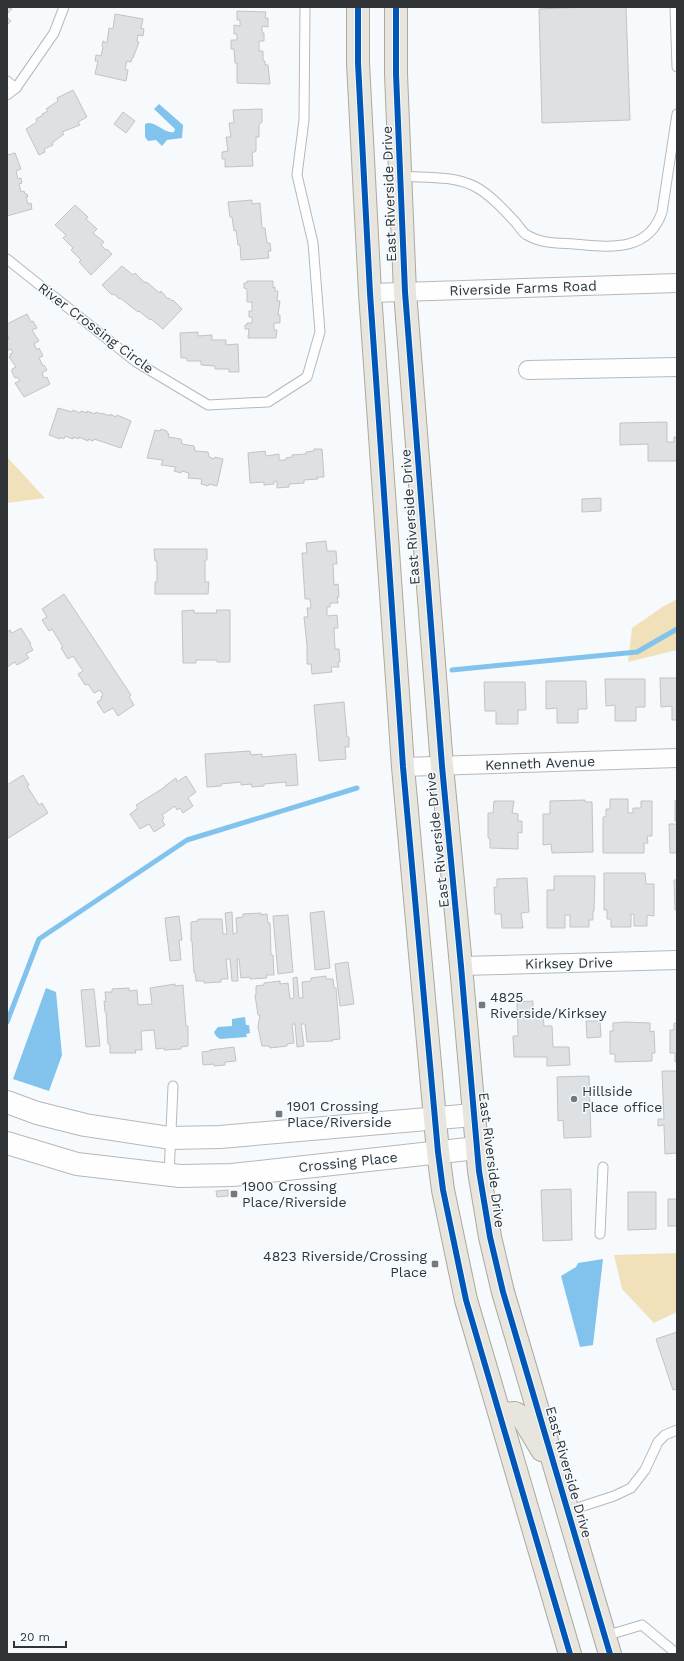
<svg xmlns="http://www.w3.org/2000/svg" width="684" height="1661" font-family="'Work Sans',sans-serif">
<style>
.green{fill:#f0e1ba}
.water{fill:#81c3ed}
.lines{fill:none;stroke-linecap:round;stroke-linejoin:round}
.stream{stroke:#81c3ed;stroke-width:5}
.building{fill:#dee1e3;stroke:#c1c4c6}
.service-casing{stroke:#b6b8ba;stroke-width:11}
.minor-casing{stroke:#b6b8ba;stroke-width:20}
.tertiary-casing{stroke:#b6b8ba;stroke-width:24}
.primary-casing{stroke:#aca99e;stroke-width:24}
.service{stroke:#fefeff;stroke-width:9}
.minor{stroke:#fefeff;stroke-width:18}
.tertiary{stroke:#fefeff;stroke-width:22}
.primary{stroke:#e7e5de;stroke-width:22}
.cycleway-casing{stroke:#f5fbff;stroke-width:8}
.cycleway{stroke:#0057b8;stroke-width:6}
.poi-dot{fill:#76797c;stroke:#f5fbff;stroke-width:1.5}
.labels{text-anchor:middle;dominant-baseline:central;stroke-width:3;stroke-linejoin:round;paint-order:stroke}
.street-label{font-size:14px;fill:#303436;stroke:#f5fbff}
.poi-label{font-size:14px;fill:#303436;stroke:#f5fbff;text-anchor:start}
</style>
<rect width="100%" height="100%" fill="#f7fafd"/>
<g class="green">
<polygon points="7,457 45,498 7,503"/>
<polygon points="677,599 677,650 628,662 632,628 664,606"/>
<polygon points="677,1253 677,1312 654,1323 622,1289 614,1255"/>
</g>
<g class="water">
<path d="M159,104l24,21 -1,13 -15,2 -5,6 -6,-6 -8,1 -3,-4v-13c10,-5 18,10 29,8l1,-3 -21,-20z"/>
<polygon points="46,988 56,992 62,1055 49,1091 13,1079"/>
<polygon points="245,1017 246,1025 249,1025 250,1033 246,1034 247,1037 220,1039 216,1036 214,1032 218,1027 232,1026 232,1019"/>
<polygon points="603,1259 593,1345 580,1347 561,1276 576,1267 578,1263"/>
</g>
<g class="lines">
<g class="stream">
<polyline points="452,670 637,652 677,629"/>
<polyline points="7,1022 39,939 187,840 357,788"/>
</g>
</g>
<g class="building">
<polygon points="7,7 12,9 7,14"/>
<polygon points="588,7 626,7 630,120 542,123 539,9"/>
<polygon points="237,11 266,12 265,18 268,18 268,27 262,26 262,33 264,33 264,41 259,41 259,51 263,51 263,61 265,61 265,65 268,65 270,84 237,83 237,63 235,63 234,49 231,49 231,40 237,40 237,34 234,34 234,25 240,26 240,20 237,20"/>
<polygon points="115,14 143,19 141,28 144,29 143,36 138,35 137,42 139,42 133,58 132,58 131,62 127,61 125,69 128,70 126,81 95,74 98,61 95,61 96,55 101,56 103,47 102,46 103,41 107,43 109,28 113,29"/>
<polygon points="7,17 11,21 7,25"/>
<polygon points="73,90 87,117 78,122 80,125 62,132 64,134 52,143 53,145 44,149 45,152 39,155 26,129 37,122 36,119 43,115 42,114 48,111 46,109 58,101 57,98"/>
<polygon points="262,109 262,122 259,125 259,137 256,137 256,151 252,153 253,166 225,167 225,159 222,159 222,152 228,151 226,137 231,137 229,123 234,123 233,110"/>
<polygon points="123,112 135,121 126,133 114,124"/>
<polygon points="15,153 21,169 16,171 18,179 21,178 22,183 19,184 21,192 24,191 25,194 27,194 28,197 26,197 28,204 31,203 32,209 7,216 7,155"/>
<polygon points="252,200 252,204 260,203 262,228 265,228 267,243 270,243 271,251 268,251 269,258 241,260 240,245 238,245 236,230 234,231 232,217 230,217 228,202"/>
<polygon points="75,205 88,217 86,219 97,229 93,233 104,242 101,245 106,250 107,249 112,254 91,275 79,262 81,260 71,250 73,248 63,238 66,235 55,225"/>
<polygon points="122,266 133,275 135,273 144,282 148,283 156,290 160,293 161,291 168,299 169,298 172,301 173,300 182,309 163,329 151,319 150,320 139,311 138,312 120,298 119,299 114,294 112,295 102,285"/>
<polygon points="247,281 273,281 273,288 275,287 275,291 278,291 277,301 280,301 278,315 280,315 280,323 274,323 274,330 277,330 276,338 248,338 249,329 245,329 245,325 247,325 247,323 252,323 252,317 249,317 249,311 252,311 252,302 247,302 247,289 244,288 244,283 247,283"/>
<polygon points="27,314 31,322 33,321 37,328 32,330 39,341 34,344 37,350 39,348 43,356 39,358 43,366 44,365 47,370 42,373 44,378 47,377 50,384 24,397 15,383 20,381 17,377 15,378 12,372 12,369 16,367 9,357 11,356 10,354 13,353 11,349 8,350 7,347 7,340 9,339 7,334 7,324"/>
<polygon points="198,332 198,336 212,335 212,340 226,340 226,345 238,344 239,372 229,372 229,369 215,369 215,366 201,365 201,361 187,361 187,358 181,358 180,333"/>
<polygon points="58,408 72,412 73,410 80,413 81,411 87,413 87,411 95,414 96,412 101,414 102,413 110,416 110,414 116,417 117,415 131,421 121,448 94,439 93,441 88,439 88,441 79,437 79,439 73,437 73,439 65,436 64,439 60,437 60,439 49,435"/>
<polygon points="667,422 667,442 674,442 674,437 677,437 677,461 648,461 648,444 620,445 620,423"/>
<polygon points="161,429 167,431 167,433 169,434 168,437 181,439 182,444 194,446 195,451 208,452 209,457 214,459 215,457 223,459 217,486 209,484 208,486 201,484 202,479 188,478 189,473 182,471 181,473 174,471 176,467 161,465 163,460 147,458 155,430 160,431"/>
<polygon points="314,449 322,449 324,477 317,477 318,479 304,480 304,483 289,484 289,487 277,488 277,481 274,482 274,484 264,485 264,482 250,483 248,453 265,451 266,456 279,454 279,460 286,460 286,458 292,457 292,455 306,454 306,452 314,451"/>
<polygon points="601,498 601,511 582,512 582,499"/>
<polygon points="326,541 327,551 336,551 337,564 333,564 334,585 338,584 339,597 337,597 338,603 330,603 330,607 327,607 327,616 337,615 338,628 334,628 335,649 339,649 340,662 338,662 339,667 331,667 332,672 312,674 311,664 307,664 307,645 304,617 308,617 307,608 311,608 310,599 305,599 302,553 307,553 306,543"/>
<polygon points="154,549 207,549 207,560 205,560 205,582 209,582 208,594 155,594 155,582 157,582 157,561 155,561"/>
<polygon points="64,594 131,695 129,697 134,705 118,716 113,708 104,713 97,702 102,699 101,697 103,695 100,690 94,693 88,684 85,685 78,674 83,671 73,656 68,659 61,648 63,647 52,629 49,631 42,620 47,617 42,609"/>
<polygon points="194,610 194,613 217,613 216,610 230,610 230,662 217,662 217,660 196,660 196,663 183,663 182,611"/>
<polygon points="21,628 31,644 30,645 33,650 26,654 29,658 17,665 15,662 7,667 7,632 10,630 12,633"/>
<polygon points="660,678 677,678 677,720 672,720 672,706 661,707"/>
<polygon points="605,679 645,679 645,707 636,707 636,721 615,721 615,705 606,706"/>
<polygon points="546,681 586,681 587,709 578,709 578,723 557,723 557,708 546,709"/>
<polygon points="484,682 525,682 526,710 518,710 518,724 496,724 496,711 485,711"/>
<polygon points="344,702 347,737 349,737 349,747 345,747 346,759 319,761 314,705"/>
<polygon points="250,751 251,755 262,754 262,757 296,754 298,785 286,786 286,782 264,784 264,786 252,787 251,784 241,785 241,782 221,784 221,786 207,787 205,754"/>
<polygon points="23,775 29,785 27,786 39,805 42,803 48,813 7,839 7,785"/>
<polygon points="186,776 196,792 188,798 193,806 183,813 180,808 177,810 175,806 162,815 164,818 162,820 165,825 154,832 149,824 140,829 130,814 138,808 136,805 165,787 165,786 176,778 177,782"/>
<polygon points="610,799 628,799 628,813 633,813 633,808 641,808 641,801 652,801 652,836 647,836 648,843 644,843 644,853 603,853 603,817 606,817 606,809 610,809"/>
<polygon points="585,800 585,802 592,802 593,852 552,853 551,844 543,845 543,814 550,814 550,801"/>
<polygon points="494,801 514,801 512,813 518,814 518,821 522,821 522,833 518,832 518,849 490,848 490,839 488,838 488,813 493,813"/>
<rect x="675" y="801" width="2" height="20"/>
<polygon points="669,824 677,824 677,853 670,853"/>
<polygon points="604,873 645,873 646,884 654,884 654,916 647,915 647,926 634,926 634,914 631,914 631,927 611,927 611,919 607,919 607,910 604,910"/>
<polygon points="554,876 595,876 594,911 593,911 593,920 589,920 589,927 570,927 570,915 565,915 565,928 547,928 547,890 554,890"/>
<polygon points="527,878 529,912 521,913 523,928 502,928 501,914 495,914 494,887 497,887 497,879"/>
<polygon points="674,880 677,880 677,910 675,910"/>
<polygon points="324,911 330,968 315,970 310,913"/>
<polygon points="232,912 233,934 237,933 236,918 243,917 243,914 261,913 261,915 267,914 268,923 270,923 271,955 273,955 274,975 266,975 267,978 250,979 250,977 241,978 239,959 237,959 238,981 232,981 230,959 226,959 228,979 221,979 221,982 204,983 204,981 196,981 195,973 194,973 192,941 191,941 191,922 198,921 198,919 222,919 223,934 227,934 225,913"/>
<polygon points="288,915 293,972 278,974 273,916"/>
<polygon points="179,916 182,940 179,940 181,960 170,961 165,918"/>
<polygon points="348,962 354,1004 340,1006 335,964"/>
<polygon points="326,976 326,979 333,979 334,988 336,988 340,1039 332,1040 333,1041 307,1042 305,1024 301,1024 304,1046 297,1047 295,1024 292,1024 294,1043 287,1044 287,1046 270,1048 269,1046 262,1046 258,1027 260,1015 258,1015 255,995 256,995 256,986 264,985 264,983 280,981 280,984 288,983 290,999 294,998 293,978 297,977 299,998 303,998 302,982 311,981 311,978"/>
<polygon points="175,984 175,986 183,985 186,1026 188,1026 188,1046 181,1047 181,1049 164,1050 164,1048 156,1049 154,1030 141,1031 142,1050 135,1050 136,1053 110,1053 110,1045 108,1044 106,1012 105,1012 104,1001 106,1002 105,992 112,992 112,989 129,988 129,991 137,990 138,1005 152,1004 150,988"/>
<polygon points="94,989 100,1046 86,1047 81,990"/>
<polygon points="533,1001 533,1014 543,1014 544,1026 552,1026 553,1047 569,1047 570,1065 547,1066 547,1057 514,1057 513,1036 518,1036 517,1002"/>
<polygon points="586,1021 600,1021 601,1037 587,1038"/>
<polygon points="625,1022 650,1023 650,1032 654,1031 655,1053 652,1053 652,1061 615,1062 615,1054 610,1054 610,1031 613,1031 613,1023"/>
<polygon points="674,1023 677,1023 677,1062 675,1062 675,1053 670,1053 670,1030 674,1030"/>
<polygon points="234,1047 236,1061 225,1062 225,1065 214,1066 214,1064 203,1065 202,1052 210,1051 210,1050"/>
<polygon points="662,1071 677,1071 677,1153 665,1154 664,1125 658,1126 658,1119 664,1119"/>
<polygon points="589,1076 591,1137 564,1138 563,1120 558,1121 557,1077"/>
<polygon points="571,1189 572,1240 543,1241 541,1190"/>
<polygon points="228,1190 228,1196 217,1197 216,1191"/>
<polygon points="628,1192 656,1192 656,1229 628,1230"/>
<rect x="668" y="1199" width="9" height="27"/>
<polygon points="677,1332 677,1389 673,1390 656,1339"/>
</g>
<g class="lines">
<g class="service-casing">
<g id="service">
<polyline points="675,7 677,67"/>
<polyline points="7,81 16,88"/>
<polyline points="7,95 16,88 54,33 64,7"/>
<path d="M400,176c23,2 52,-1 74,10 16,8 31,25 43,38 3,4 6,9 10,11 15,9 31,8 47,9 35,3 74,9 88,-32l15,-98"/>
<polyline points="7,259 136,362 208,405 268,402 307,377 320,332 313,243 297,175 304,120 305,7"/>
<polyline points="169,1175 173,1086"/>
<polyline points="600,1234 603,1167"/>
<polyline points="568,1511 614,1496 631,1488 645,1470 658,1442 665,1435 677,1430"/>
<polyline points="605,1636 642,1625 677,1654"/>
</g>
</g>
<g class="minor-casing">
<g id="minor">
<polyline points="370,293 677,283"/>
<polyline points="528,370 677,367"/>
<polyline points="403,767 677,758"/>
<polyline points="461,966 677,960"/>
</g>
</g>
<g class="tertiary-casing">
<g id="tertiary">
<polyline points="7,1102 37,1113 85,1125 170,1138 220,1137 473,1115"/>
<polyline points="7,1143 77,1164 180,1176 232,1175 477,1148"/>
</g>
</g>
<g class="primary-casing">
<g id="primary">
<polyline points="358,7 358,63 370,293 398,694 403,767 438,1152 443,1190 466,1300 570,1654"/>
<polyline points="396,7 396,74 405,292 442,766 461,966 479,1171 490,1237 503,1292 610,1654"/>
<polyline points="500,1414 515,1413 522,1417 542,1450"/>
</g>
</g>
<use href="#service" class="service"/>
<use href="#minor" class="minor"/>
<use href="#tertiary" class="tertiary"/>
<use href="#primary" class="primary"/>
<g class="cycleway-casing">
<g id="cycleway">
<polyline points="358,7 358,63 370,293 398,694 403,767 438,1152 443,1190 466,1300 570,1654"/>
<polyline points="396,7 396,74 405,292 442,766 461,966 479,1171 490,1237 503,1292 610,1654"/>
</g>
</g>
<use href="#cycleway" class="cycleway"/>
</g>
<g class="poi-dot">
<rect x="478" y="1001" width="8" height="8" rx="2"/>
<circle cx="574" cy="1099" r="4"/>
<rect x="275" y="1110" width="8" height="8" rx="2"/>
<rect x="230" y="1190" width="8" height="8" rx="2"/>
<rect x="431" y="1260" width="8" height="8" rx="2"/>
</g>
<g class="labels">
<g class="street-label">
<text transform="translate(389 194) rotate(-92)">East Riverside Drive</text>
<text transform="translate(523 288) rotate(-2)">Riverside Farms Road</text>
<text transform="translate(96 328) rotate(37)">River Crossing Circle</text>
<text transform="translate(410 517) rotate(-94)">East Riverside Drive</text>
<text transform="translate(540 763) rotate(-2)">Kenneth Avenue</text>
<text transform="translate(437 840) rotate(-96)">East Riverside Drive</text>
<text transform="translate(569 963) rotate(-1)">Kirksey Drive</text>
<text transform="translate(492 1160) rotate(83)">East Riverside Drive</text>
<text transform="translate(348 1162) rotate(-6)">Crossing Place</text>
<text transform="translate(569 1472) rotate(74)">East Riverside Drive</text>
</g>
<g class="poi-label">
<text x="490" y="997">4825<tspan x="490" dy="16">Riverside/Kirksey</tspan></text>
<text x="582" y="1091">Hillside<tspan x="582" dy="16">Place office</tspan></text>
<text x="287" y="1106">1901 Crossing<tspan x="287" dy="16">Place/Riverside</tspan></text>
<text x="242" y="1186">1900 Crossing<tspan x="242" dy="16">Place/Riverside</tspan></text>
<text x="427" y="1256" text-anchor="end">4823 Riverside/Crossing<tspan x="427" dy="16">Place</tspan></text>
</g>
</g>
<rect width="684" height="1661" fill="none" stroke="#303436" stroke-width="16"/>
<path d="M14 1641v6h52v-6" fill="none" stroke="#303436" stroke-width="2"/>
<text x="20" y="1641" font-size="12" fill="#303436" stroke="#f5fbff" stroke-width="3" paint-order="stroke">20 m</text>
</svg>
